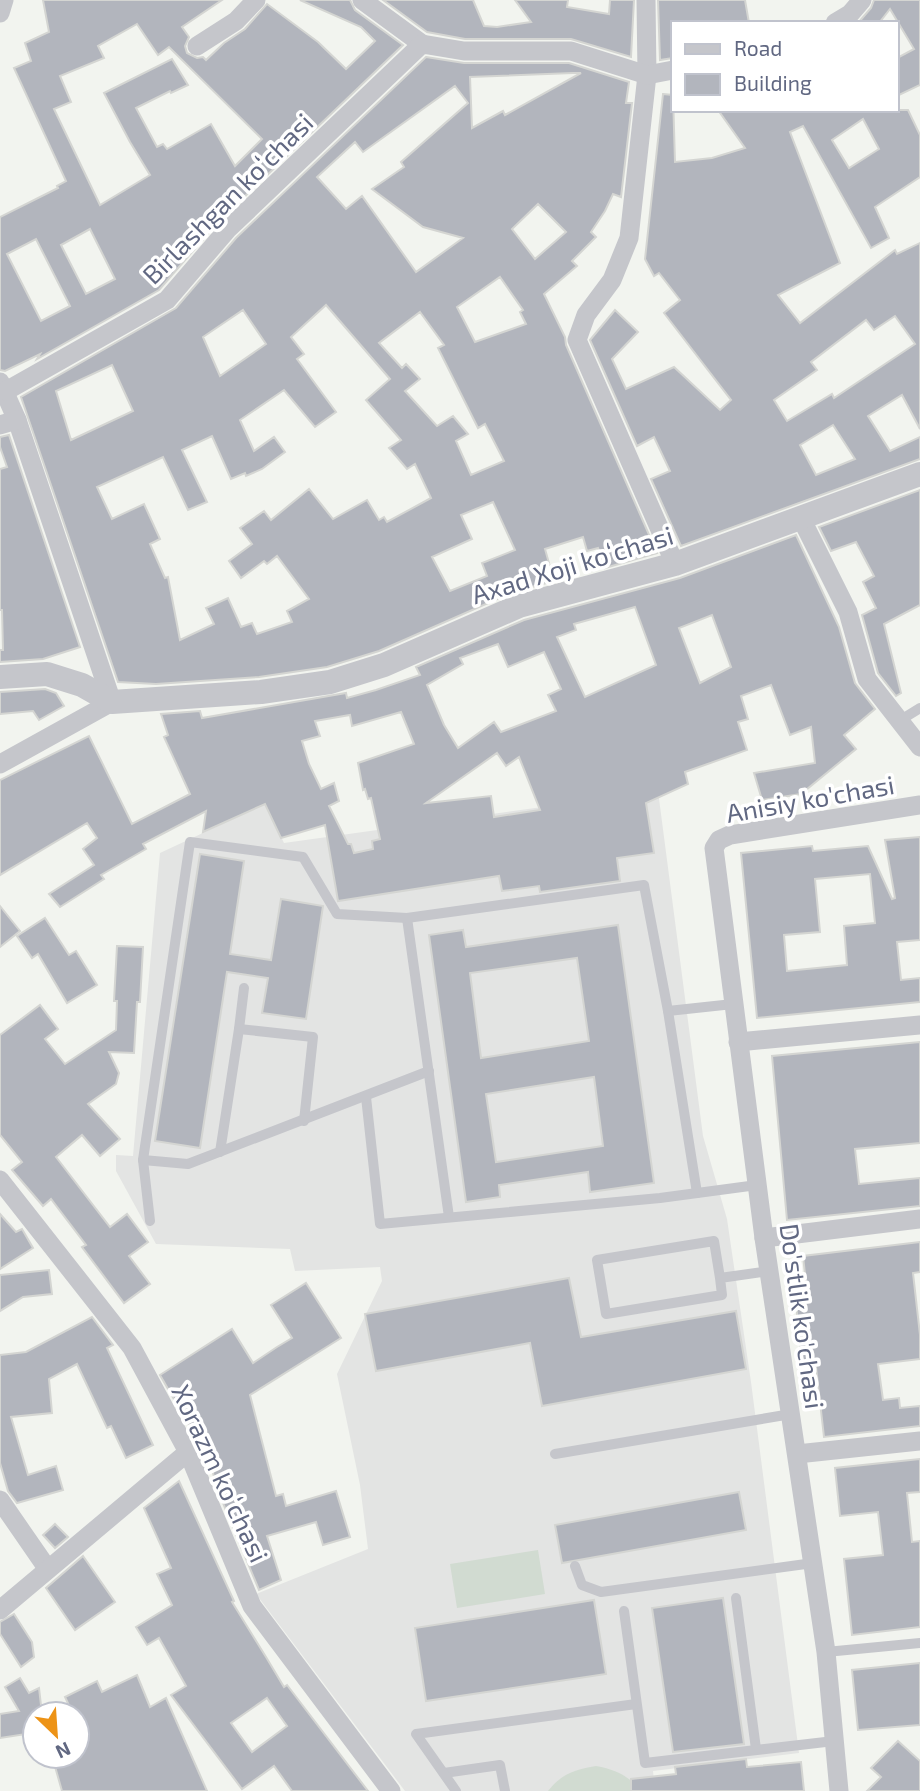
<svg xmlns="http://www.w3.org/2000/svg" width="920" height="1791" font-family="'Exo 2',sans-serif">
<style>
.built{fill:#e3e4e3}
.green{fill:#d1dbd1}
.building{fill:#b2b5bd;stroke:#d4d5d2;stroke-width:2;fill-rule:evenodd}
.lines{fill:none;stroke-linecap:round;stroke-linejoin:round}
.service{stroke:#c5c6cb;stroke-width:10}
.minor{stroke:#c5c6cb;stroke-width:19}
.tertiary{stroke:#c5c6cb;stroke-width:24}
.labels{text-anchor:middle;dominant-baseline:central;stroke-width:7;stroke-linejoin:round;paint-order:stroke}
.street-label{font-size:26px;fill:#616882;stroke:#fff}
</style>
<rect width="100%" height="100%" fill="#f2f4ef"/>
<polygon class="built" points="658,791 703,1136 727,1219 751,1382 799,1753 653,1771 655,1791 405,1791 256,1594 368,1549 360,1485 337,1374 382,1281 380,1267 295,1271 290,1249 156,1244 116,1171 116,1155 133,1156 160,853 265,804 284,843"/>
<g class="green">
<polygon points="538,1550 545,1594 457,1608 450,1564"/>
<path d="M596,1766c21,4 32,10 46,25h-94c13,-17 28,-22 48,-25z"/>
</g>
<g class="building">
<path d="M43,0h179l-40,27 7,10 -4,9 2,7 10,5 6,-1 3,3 18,-17 21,-14 22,-25 51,38 28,27 29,-28 -14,-14 -61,-27h50l5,10 48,35 -184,176 -60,69 -122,69 3,-5 -35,17 -5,-1v-153l58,-29 -1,-2 9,-5 -52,-113 17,-7 -6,-18 24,-11zM137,24l21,31 11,-8 93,92 -27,27 -24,-42 -44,25 -4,-5 -6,3 -21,-39 34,-17 1,2 17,-8 -16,-26 -68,34 26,49 20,33 -50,30 -46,-96 17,-7 -11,-26 44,-18 -6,-12zM90,229l25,50 -29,15 -25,-49zM36,239l34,67 -29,15 -34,-67z"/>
<polygon points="383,0 473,0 484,26 497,27 531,22 515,0 568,0 567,7 609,14 610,0 634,0 631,57 571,39 465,39 427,32"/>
<polygon points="658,0 745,0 749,23 673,23 673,58 660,60"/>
<polygon points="874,0 920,0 920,85 897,96 897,58 914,49 890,9 879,23 858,23 871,8"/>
<path d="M426,57l38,6h105l60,19 -3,21h6l-11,94 -8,-3 -8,17 -14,21 5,5 -24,24 5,5 -33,28 21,43 1,8 91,208 -52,15 -7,-20 -11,3 -4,-14 -38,12 9,32 -41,11 -134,59 -52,16 -68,10 -103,7 -38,-2 -97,-285 155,-89 60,-70zM573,73h8l-76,42 -2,-4 -31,17 -2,-51zM455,86l13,17 -67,59 3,5 -32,22 51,38 40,11 -47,34 -54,-76 -16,13 -29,-32 38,-35 8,10zM538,204l28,28 -31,27 -23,-30zM500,277l23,33 -3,2 6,12 -51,18 -18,-35zM326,305l64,74 -24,21 35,40 -12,8 18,21 8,-5 16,34 -44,24 -3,-5 -5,3 -12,-20 -34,19 -24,-30 -38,31 -7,-9 -24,17 12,16 -23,17 12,17 23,-17 3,3 10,-8 32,43 -22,12 5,11 -35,12 -5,-11 -11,4 -13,-29 -22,10 8,16 -34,16 -12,-63 -3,1 -15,-34 10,-5 -16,-35 -32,15 -15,-32 66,-30 25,53 19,-8 -25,-52 30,-14 19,43 14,-6 1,3 16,-7 23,-17 -11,-15 -20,14 -14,-31 44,-30 31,37 21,-15 -39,-53 7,-5 -13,-17zM243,310l23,34 -46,32 -17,-39zM420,312l24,33 -6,3 40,80 7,-4 19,37 -33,14 -15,-34 12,-7 -15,-18 -16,10 -32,-35 15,-12 -14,-15 -4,4 -23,-25zM112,365l21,46 -62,29 -15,-49zM493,502l22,48 -33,13 5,13 -37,15 -18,-34 40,-18 -11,-24z"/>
<path d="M663,94l10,1 2,67 37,-4 33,-10 -27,-38h190l12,25v42l-45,30 14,31 -18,10 -68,-122 -13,6 50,131 -62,32 22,28 95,-73 2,4 23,-11v186l-18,-34 -34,21 22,35 30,-14v22l-239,87 -30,-67 19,-8 -16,-34 -17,9 -47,-106 25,-30 23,22 -26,27 14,30 48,-22 46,43 11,-10 -67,-87 16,-13 -21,-27 -5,3 -9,-17zM863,119l16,30 -30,19 -17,-28zM895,316l20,28 -81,54 -2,-4 -45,27 -13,-21 43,-30 -6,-8 55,-42 8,10zM833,425l22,34 -39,16 -16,-30z"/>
<polygon points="9,435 80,647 43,659 0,662 0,650 3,650 2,610 0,610 0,469 7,467 0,447 0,437"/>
<polygon points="920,490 920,605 884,624 901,693 896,696 878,673 862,615 876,608 863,582 874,576 856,542 831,551 819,527"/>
<path d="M796,535l43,92 16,56 20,26 -31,26 12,14 -55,45 -39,6 -8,-27 61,-10 -4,-36 -21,8 -19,-50 -30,11 7,23 -10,3 9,28 -62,22 3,12 -42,19 8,50 -37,5 3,23 -80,11 -1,-6 -37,5 -3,-15 -161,25 -13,-76 -44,13 -16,-34 -62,28 3,-21 -63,33 3,5 -45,26 3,4 -44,28 -11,-13 45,-29 -11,-16 14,-11 -10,-15 -87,52v-95l89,-44 43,88 58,-30 -26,-57 4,-2 -7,-21 39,-3 2,7 144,-25 1,5 29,-8 44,-15 -4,-8 108,-47 156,-42zM635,607l21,58 -71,32 -28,-60 19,-7 -2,-6zM712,615l19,52 -31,16 -21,-55zM498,644l10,23 36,-15 17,37 -13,6 8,16 -55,21 -7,-10 -36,26 -14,-23 -17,-40 36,-21 -3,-6zM401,712l13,32 -56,19 5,27 2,-1 3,10 3,-1 9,41 -8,2 1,8 -19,4 -3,-9h-3l-19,-38 10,-5 -5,-18 -13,6 -12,-25 -7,-23 18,-5 -5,-15 35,-6 2,11zM497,753l9,13 13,-9 21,53 -46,7 -3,-21 -65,7z"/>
<polygon points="45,689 56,693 64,706 39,720 33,711 0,714 0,692"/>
<path d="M920,837v103l-23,2 4,38 19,-2v24l-163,16 -16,-165 71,-7 1,5 55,-5 24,53 3,-1 -10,-58zM870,874l5,49 -31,3 3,39 -60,6 -3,-36 36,-3 -5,-53z"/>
<polygon points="200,854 244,861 230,954 271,960 281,899 323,906 306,1019 262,1013 268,978 227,972 200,1148 155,1141"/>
<polygon points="0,906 20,931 0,947"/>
<polygon points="45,918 69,955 76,951 97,985 67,1003 38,954 32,958 17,936"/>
<path d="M618,925l36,258 -64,9 -2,-20 -89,13 1,12 -34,5 -37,-267 34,-5 3,17zM577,958l12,83 -108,17 -11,-85zM594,1077l9,69 -107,16 -10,-68z"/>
<polygon points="117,946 143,947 140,1002 137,1002 134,1053 109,1052 119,1073 116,1084 88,1104 120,1139 100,1156 82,1135 56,1157 110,1227 127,1214 148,1242 129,1256 150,1284 124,1303 82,1247 86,1245 51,1199 43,1206 12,1170 22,1162 0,1135 0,1035 40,1005 58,1029 45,1039 65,1064 116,1030 117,1001 114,1001"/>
<polygon points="920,1042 920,1143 855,1149 859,1184 920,1178 920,1206 787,1220 772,1056"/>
<polygon points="0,1214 16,1232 22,1229 33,1248 0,1269"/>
<polygon points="920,1242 920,1272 913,1273 920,1335 920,1359 878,1364 883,1400 899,1398 900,1408 920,1406 920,1426 824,1437 816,1367 802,1368 796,1303 808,1301 803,1256"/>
<polygon points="49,1270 52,1294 23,1297 0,1311 0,1275"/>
<polygon points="569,1278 581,1337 736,1311 746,1369 542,1406 530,1343 376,1371 365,1314"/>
<polygon points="306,1283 341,1338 250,1395 276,1496 283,1494 286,1506 336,1491 350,1537 323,1545 316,1522 267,1536 281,1580 259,1590 218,1491 200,1427 193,1432 160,1375 232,1329 253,1363 277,1347 292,1338 271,1305"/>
<polygon points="92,1317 113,1345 107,1348 153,1445 126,1458 111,1426 107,1428 77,1364 49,1379 52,1413 11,1417 28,1475 56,1466 63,1490 17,1503 8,1491 0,1463 0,1355 26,1352"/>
<polygon points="920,1459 920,1492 907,1493 912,1542 920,1541 920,1627 852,1635 844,1559 883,1555 878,1512 840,1516 835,1468"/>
<path d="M179,1481l55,120 -2,1 34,55 18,30 3,-2 81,106h-76l-18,-25 -32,23 -71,-94 15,-9 -27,-48 -12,7 -11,-18 36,-22 -15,-31 14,-6 -27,-60zM267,1698l20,28 -35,26 -21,-29z"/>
<polygon points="739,1492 746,1530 562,1563 555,1525"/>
<polygon points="55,1524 68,1537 55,1548 43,1535"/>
<polygon points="83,1556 115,1602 75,1630 46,1588"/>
<polygon points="723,1598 744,1744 673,1752 652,1608"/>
<polygon points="594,1600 606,1674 426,1701 415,1628"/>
<polygon points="14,1614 32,1642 34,1657 21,1667 0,1634 0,1622"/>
<polygon points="920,1663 920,1725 858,1730 852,1670"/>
<polygon points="137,1675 150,1707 166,1698 207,1791 62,1791 52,1756 77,1756 77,1714 73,1714 65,1697 97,1681 102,1692"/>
<polygon points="20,1678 29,1693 39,1688 42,1714 35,1714 35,1739 32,1733 0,1738 0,1714 19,1711 5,1687"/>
<polygon points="898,1741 920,1761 920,1791 867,1791 881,1777 871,1768"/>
<polygon points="746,1759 747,1767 801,1762 804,1791 631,1791 631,1779 676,1774 675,1767"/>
</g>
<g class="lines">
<g class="service">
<polyline points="899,721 920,708"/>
<polyline points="407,918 449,1217"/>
<polyline points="668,1011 733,1004"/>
<polyline points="239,1029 244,988"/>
<polyline points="366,1097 380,1224 660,1198 757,1185"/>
<polyline points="220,1152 239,1029 313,1037 304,1121"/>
<polyline points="143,1160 188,1164 429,1071"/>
<polyline points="150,1221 143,1160 190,842 303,857 337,914 407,918 644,885 668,1011 697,1193"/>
<polyline points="720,1278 714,1241 597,1260 606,1314 722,1295 720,1278 769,1271"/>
<polyline points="555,1454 791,1414"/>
<polyline points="575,1566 582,1585 601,1592 813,1563"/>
<polyline points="736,1598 756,1749"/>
<polyline points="624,1611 645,1763 834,1741"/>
<polyline points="826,1652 920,1643"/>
<polyline points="444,1773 500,1765 505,1791"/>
<polyline points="456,1791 416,1734 636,1704"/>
</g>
<g class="minor">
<polyline points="362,0 422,44"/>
<polyline points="646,0 647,75 629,238 612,280 586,315 577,340 675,564"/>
<polyline points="0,13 4,0"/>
<polyline points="835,23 850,14 862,0"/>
<polyline points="197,46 236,21 256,0"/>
<polyline points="0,382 17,420 112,702 0,764"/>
<polyline points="6,391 167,300 227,230 422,44 464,51 571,51 647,75 673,70"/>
<polyline points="0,425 17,420"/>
<polyline points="802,520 848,612 867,679 920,747"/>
<polyline points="738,1042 920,1025"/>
<polyline points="0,1180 132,1348 188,1452 252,1606 391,1791"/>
<polyline points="764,1238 920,1219"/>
<polyline points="797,1454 920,1441"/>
<polyline points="0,1500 47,1568"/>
<polyline points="0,1610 188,1452"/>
<polyline points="839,1791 826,1652 764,1238 714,848 719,840 730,835 920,805"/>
</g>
<polyline class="tertiary" points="0,677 47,674 82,685 112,702 261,692 330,682 384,665 519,606 675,564 920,474"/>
</g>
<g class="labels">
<g class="street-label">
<text transform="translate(227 198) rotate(-45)">Birlashgan koʻchasi</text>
<text transform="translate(572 564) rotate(-17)">Axad Xoji koʻchasi</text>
<text transform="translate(810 798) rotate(-10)">Anisiy ko'chasi</text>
<text transform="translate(803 1316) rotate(82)">Do'stlik ko'chasi</text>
<text transform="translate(221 1473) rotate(65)">Xorazm koʻchasi</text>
</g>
</g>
<rect x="671" y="21" width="228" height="91" fill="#ffffff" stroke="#c0c3cd" stroke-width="2"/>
<rect x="685" y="44" width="35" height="10" fill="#c5c6cb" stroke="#c0c3cd" stroke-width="2"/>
<text x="734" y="56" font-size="21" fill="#616882">Road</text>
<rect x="685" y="74" width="35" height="21" fill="#b2b5bd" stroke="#c0c3cd" stroke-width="2"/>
<text x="734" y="91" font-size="21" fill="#616882">Building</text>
<g transform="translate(56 1735) rotate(155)"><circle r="33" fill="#ffffff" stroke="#c0c3cd" stroke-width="2"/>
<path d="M0-5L12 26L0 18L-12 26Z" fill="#ed9316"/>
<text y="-10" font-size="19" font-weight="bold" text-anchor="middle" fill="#616882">N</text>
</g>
</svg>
